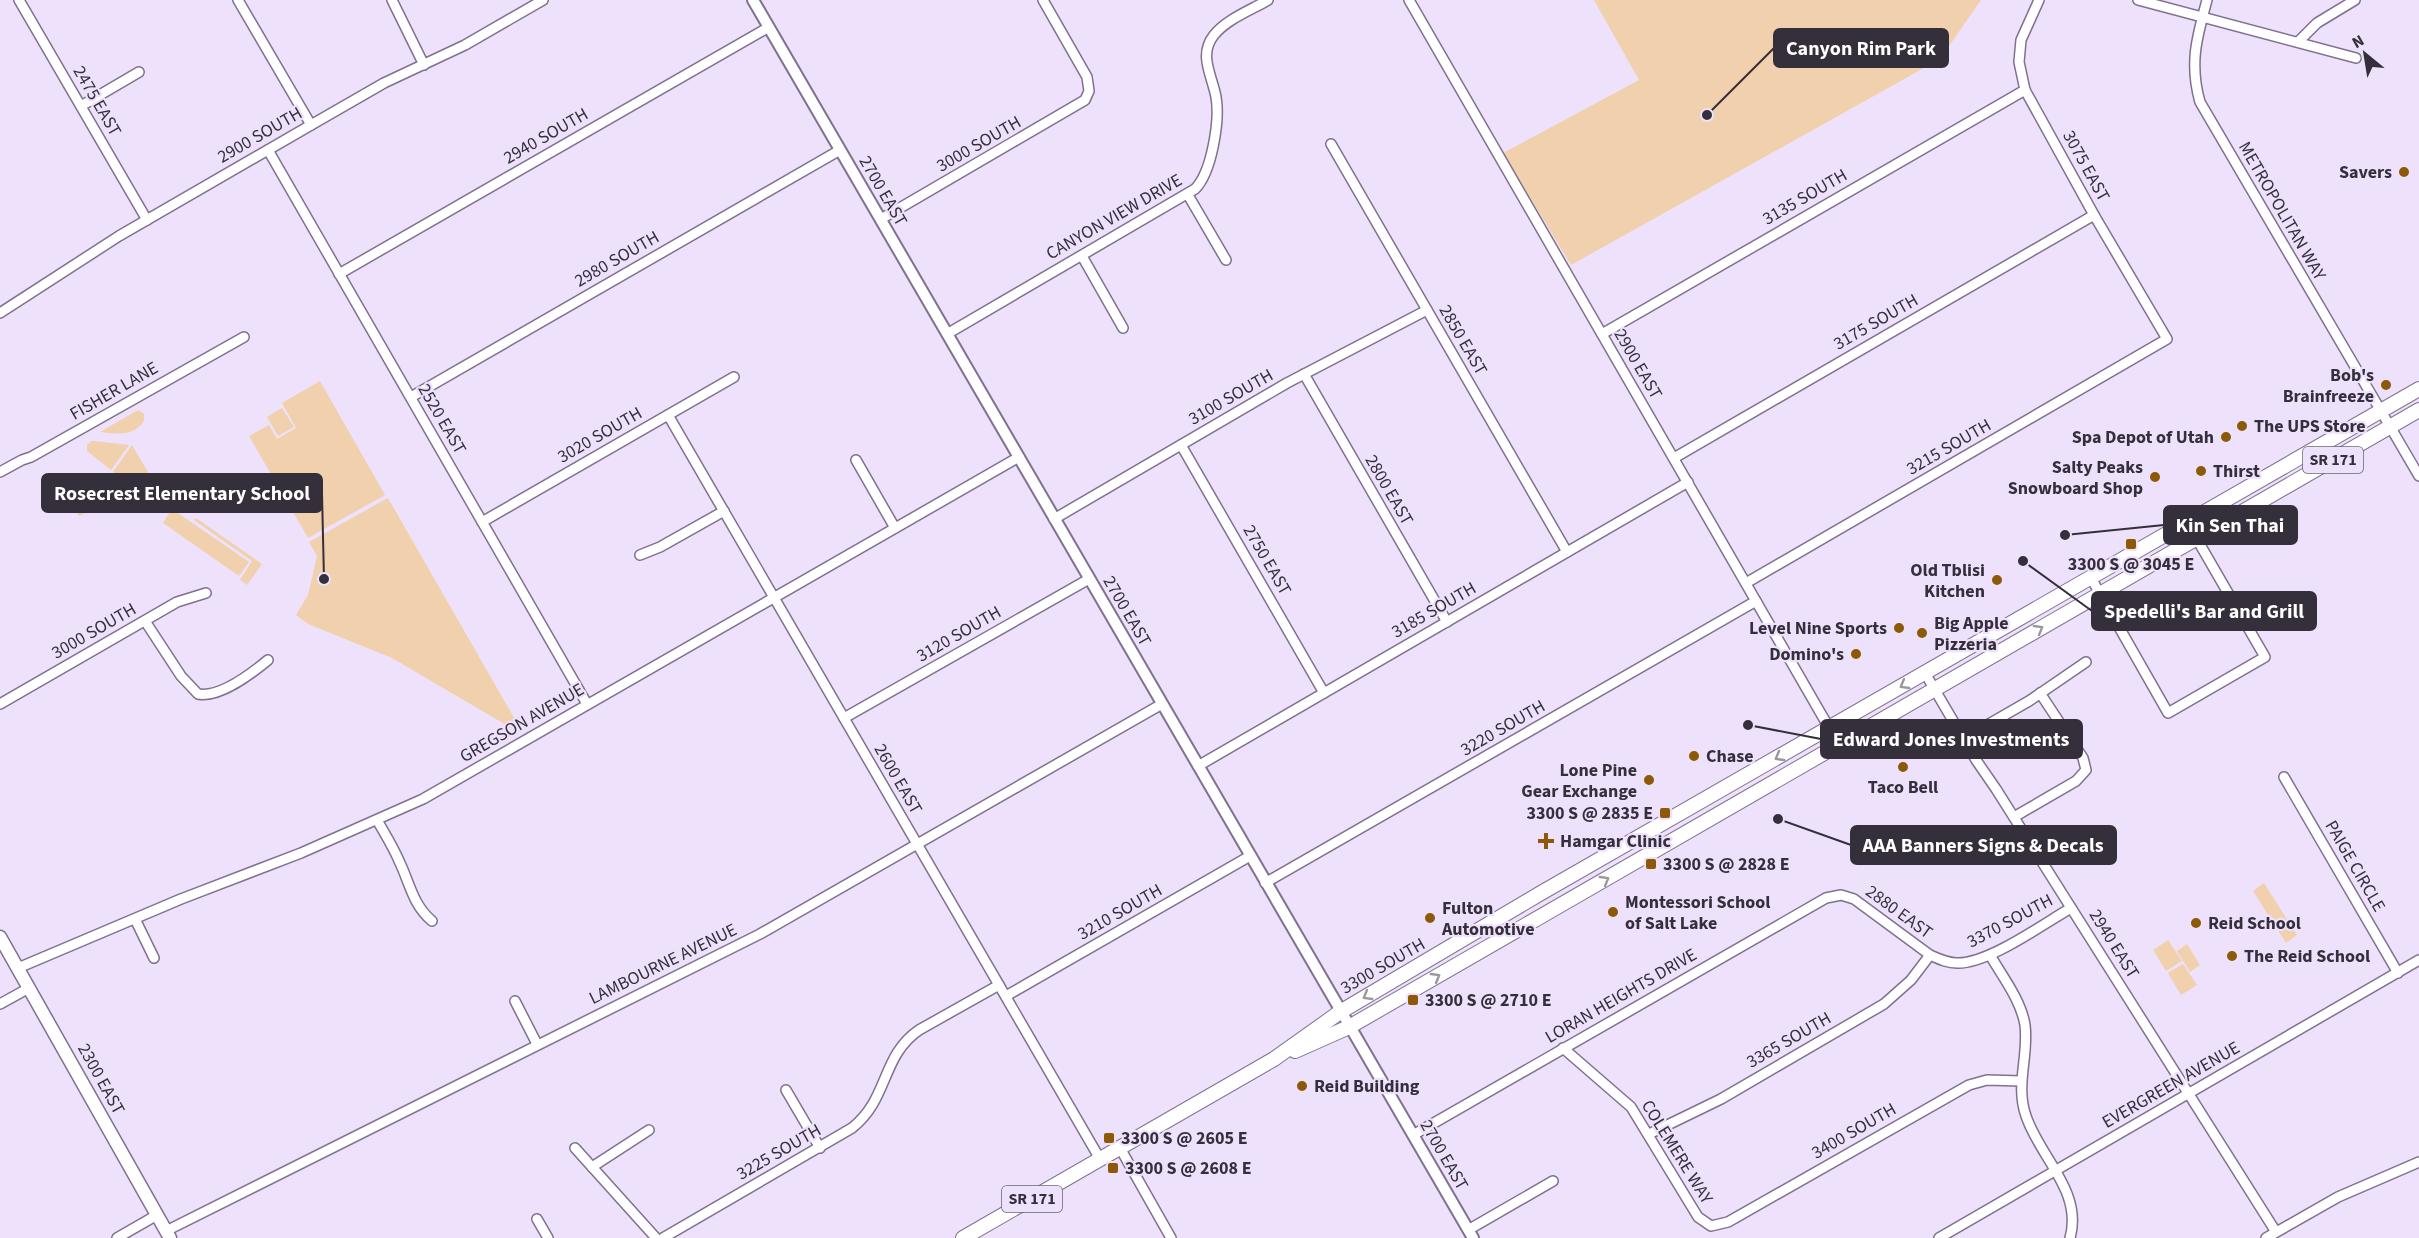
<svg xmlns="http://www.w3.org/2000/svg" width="2419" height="1238" font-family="'Source Sans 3',sans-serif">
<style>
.green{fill:#f1d1ad}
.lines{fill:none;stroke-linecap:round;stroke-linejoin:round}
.minor-casing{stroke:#80718f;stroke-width:12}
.tertiary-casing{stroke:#80718f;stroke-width:14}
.secondary-casing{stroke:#80718f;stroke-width:15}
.primary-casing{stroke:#80718f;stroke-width:16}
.minor{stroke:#fff;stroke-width:9}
.tertiary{stroke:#fff;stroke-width:10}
.secondary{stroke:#fff;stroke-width:12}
.primary{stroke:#fff;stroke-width:14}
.oneway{stroke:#9a979d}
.poi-dot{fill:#8d5906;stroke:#ede1fb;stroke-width:2}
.labels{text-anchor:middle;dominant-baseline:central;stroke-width:4.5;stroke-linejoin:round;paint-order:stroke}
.shield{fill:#ede1fb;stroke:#6c6475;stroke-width:1.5}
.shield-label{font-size:16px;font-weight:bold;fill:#352f3b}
.street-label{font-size:18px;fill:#352f3b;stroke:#ede1fb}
.poi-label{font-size:18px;font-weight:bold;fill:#352f3b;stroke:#ede1fb;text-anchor:start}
.leader{fill:none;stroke:#352f3b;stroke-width:2}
.callout-dot{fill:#352f3b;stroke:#ede1fb;stroke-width:2}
.callout{fill:#352f3b;stroke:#352f3b;stroke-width:2}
.callout-label{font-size:20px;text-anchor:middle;font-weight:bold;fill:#fff}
</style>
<rect width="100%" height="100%" fill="#ede1fb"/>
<g class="green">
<polygon points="1594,0 1981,0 1940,59 1571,265 1503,153 1639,80"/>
<polygon points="320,381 385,495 308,538 249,436 269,425 277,439 296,428 282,403"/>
<polygon points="282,408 294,427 278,436 267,417"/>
<path d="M138,410l6,4v7c-11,16 -27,13 -44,11z"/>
<polygon points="92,441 94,441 129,445 111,470 87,451 87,445"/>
<polygon points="132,445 162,496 145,504 138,493 113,472"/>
<polygon points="59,478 93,507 93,509 79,516 57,479"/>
<polygon points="388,498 521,730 518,732 392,658 308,624 296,615 308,595 317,556 309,542"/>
<polygon points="172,509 249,562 239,576 163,523"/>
<polygon points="196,518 262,564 247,585 240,580 252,561 194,520"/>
<polygon points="2264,883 2297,935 2286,943 2253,891"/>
<polygon points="2168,940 2182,961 2166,971 2153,950"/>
<polygon points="2187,944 2200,965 2190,972 2177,951"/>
<polygon points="2183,964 2197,985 2181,995 2168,973"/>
</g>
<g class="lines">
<g class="minor-casing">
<g id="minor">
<polyline points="19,0 147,220"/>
<polyline points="238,0 311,125"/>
<polyline points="392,0 424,65"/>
<polyline points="1409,0 1839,745"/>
<polyline points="2138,0 2356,58"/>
<path d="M2207,0c-10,37 -18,63 -7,102l219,374"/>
<polyline points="2298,42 2317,23 2355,0"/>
<polyline points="81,106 139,72"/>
<polyline points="1331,144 1567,552"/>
<polyline points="268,150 587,704"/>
<polyline points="1188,195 1226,260"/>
<polyline points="881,219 1085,100 1089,91 1087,77 1043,0"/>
<polyline points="1082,256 1123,328"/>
<polyline points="339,274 769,27"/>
<polyline points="0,313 119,236 311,125 384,83 465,45 543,0"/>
<path d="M947,334l248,-145c17,-17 25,-69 21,-92 -4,-22 -18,-42 -2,-62 13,-16 37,-25 54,-35"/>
<polyline points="1602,334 2025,90"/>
<polyline points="1304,374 1447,622"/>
<polyline points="411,397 840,150"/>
<polyline points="668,415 1100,1159"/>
<polyline points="1181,445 1324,693"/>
<polyline points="1674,458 2094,215"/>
<polyline points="856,460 895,528"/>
<polyline points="0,472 22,460 31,457 244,337"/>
<polyline points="1054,519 1287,383 1427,310"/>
<polyline points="482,522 734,377"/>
<polyline points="640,555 660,547 724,511"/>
<polyline points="2091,578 2168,713 2265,657 2187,522"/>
<polyline points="1746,583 2167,339 2094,215 2025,90 2019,62 2021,40 2039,0"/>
<path d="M145,621l36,55 17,18c22,4 53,-20 70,-34"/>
<polyline points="1925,673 1976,760 1996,789 2276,1232"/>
<polyline points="0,704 177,602 206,593"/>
<polyline points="844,718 1089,579"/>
<polyline points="1963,739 2029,701 2086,662"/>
<polyline points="1198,766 1688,482"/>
<polyline points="2284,777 2398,973"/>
<polyline points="2014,817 2076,781 2086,770 2083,758 2040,693"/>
<path d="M377,820c8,14 17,28 23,43 10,21 13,42 32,58"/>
<polyline points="1265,883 1756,601"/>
<polyline points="135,919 154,958"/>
<path d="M1990,955c12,21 31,45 35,70 4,31 -10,60 1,91 14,42 57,75 44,122"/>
<polyline points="18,968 181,899 301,853 423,799 1019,457"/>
<polyline points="1006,996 1250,856"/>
<polyline points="515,1001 537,1044"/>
<polyline points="0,1004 29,988"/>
<polyline points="1563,1048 1631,1107 1698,1217 1711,1226 1728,1222 1969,1085 1987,1080 2021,1081"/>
<polyline points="786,1090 820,1148"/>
<polyline points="1649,1134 1721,1099 1884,1004 1911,980 1930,955"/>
<path d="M1413,1135l413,-237 15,-3 13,4 76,56c9,4 17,8 27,8 31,1 86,-39 114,-55"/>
<polyline points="575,1148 656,1238"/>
<polyline points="1120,1148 1171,1238"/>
<polyline points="592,1167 649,1130"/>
<polyline points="537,1219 548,1238"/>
<polyline points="1468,1230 1553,1181"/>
<polyline points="166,1231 760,934 1162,704"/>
<polyline points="117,1238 157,1215"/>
<path d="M663,1238l189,-110c37,-29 29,-72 67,-98l80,-45"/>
<polyline points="1939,1238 2419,960"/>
<polyline points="2266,1238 2338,1197 2419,1162"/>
</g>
</g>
<g class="tertiary-casing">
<polyline id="tertiary" points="753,0 1473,1238"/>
</g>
<g class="secondary-casing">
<polyline id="secondary" points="0,937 170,1238"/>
</g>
<g class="primary-casing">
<g id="primary">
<polyline points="1295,1051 1349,1027 2419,410"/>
<polyline points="963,1238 1274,1059 1340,1012 1541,893 2419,389"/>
</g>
</g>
<use href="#minor" class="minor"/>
<use href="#tertiary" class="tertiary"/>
<use href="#secondary" class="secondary"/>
<use href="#primary" class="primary"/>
</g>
<defs><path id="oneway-chevron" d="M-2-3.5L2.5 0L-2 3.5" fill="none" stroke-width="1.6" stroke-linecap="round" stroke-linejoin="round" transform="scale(1.5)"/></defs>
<g class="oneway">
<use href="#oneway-chevron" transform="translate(2039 629) rotate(-30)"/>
<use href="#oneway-chevron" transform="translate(1904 685) rotate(150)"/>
<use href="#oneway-chevron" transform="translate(1779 757) rotate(150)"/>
<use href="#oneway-chevron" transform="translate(1605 880) rotate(-30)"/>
<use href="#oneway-chevron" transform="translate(1436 977) rotate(-30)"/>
<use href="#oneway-chevron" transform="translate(1367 996) rotate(150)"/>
</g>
<g class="poi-dot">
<circle cx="2404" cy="172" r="6"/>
<circle cx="2386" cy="385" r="6"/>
<circle cx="2242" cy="426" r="6"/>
<circle cx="2226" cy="437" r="6"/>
<circle cx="2201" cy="471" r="6"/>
<circle cx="2155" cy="477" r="6"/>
<rect x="2125" y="538" width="12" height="12" rx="3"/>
<circle cx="1997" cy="580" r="6"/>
<circle cx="1899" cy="628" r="6"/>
<circle cx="1922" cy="633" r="6"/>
<circle cx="1856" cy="654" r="6"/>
<circle cx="1694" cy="756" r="6"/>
<circle cx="1903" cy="767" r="6"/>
<circle cx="1649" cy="780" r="6"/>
<rect x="1659" y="807" width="12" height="12" rx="3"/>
<path d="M1543 832h6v6h6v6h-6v6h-6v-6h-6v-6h6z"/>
<rect x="1645" y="858" width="12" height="12" rx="3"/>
<circle cx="1613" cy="912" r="6"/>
<circle cx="1430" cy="918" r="6"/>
<circle cx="2196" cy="923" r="6"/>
<circle cx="2232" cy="956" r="6"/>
<rect x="1407" y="994" width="12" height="12" rx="3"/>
<circle cx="1302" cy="1086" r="6"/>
<rect x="1103" y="1132" width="12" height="12" rx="3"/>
<rect x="1107" y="1162" width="12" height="12" rx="3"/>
</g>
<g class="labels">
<g class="shield">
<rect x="2303" y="447" width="60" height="26" rx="4.5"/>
<rect x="1002" y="1186" width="60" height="26" rx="4.5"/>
</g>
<g class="shield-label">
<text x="2333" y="460">SR 171</text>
<text x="1032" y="1199">SR 171</text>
</g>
<g class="street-label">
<text transform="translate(97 101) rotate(60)">2475 EAST</text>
<text transform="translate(260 135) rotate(-30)">2900 SOUTH</text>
<text transform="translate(546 136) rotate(-30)">2940 SOUTH</text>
<text transform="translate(979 144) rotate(-30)">3000 SOUTH</text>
<text transform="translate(2086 166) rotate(61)">3075 EAST</text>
<text transform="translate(883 191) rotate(60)">2700 EAST</text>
<text transform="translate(1805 197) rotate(-30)">3135 SOUTH</text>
<text transform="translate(2282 211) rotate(60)">METROPOLITAN WAY</text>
<text transform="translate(1114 217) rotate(-30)">CANYON VIEW DRIVE</text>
<text transform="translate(617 259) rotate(-30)">2980 SOUTH</text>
<text transform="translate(1876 322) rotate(-30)">3175 SOUTH</text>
<text transform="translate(1463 340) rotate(60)">2850 EAST</text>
<text transform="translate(1638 364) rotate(60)">2900 EAST</text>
<text transform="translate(114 391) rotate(-30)">FISHER LANE</text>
<text transform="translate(1231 397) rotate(-30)">3100 SOUTH</text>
<text transform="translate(442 419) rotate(60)">2520 EAST</text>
<text transform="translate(600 435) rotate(-30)">3020 SOUTH</text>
<text transform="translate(1949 447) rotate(-30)">3215 SOUTH</text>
<text transform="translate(1389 490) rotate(60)">2800 EAST</text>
<text transform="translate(1267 560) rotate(60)">2750 EAST</text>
<text transform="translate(1434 610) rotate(-30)">3185 SOUTH</text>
<text transform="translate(1127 611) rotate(60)">2700 EAST</text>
<text transform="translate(94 631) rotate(-30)">3000 SOUTH</text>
<text transform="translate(959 634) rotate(-30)">3120 SOUTH</text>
<text transform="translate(522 723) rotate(-30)">GREGSON AVENUE</text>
<text transform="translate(1503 728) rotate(-30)">3220 SOUTH</text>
<text transform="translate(898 779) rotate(60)">2600 EAST</text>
<text transform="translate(2355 866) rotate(60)">PAIGE CIRCLE</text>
<text transform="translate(1120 912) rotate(-30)">3210 SOUTH</text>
<text transform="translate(1899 912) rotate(36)">2880 EAST</text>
<text transform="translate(2010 921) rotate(-28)">3370 SOUTH</text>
<text transform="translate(2114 944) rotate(58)">2940 EAST</text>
<text transform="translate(663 964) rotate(-26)">LAMBOURNE AVENUE</text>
<text transform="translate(1383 966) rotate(-30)">3300 SOUTH</text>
<text transform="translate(1621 996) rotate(-30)">LORAN HEIGHTS DRIVE</text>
<text transform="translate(1789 1040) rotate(-30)">3365 SOUTH</text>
<text transform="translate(101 1079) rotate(61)">2300 EAST</text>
<text transform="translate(2171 1085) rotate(-30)">EVERGREEN AVENUE</text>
<text transform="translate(1854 1131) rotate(-30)">3400 SOUTH</text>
<text transform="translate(779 1152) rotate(-30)">3225 SOUTH</text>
<text transform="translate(1677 1152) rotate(58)">COLEMERE WAY</text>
<text transform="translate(1444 1155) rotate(60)">2700 EAST</text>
</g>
<g class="poi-label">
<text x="2392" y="172" text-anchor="end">Savers</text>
<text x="2374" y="375" text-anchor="end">Bob's<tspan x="2374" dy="21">Brainfreeze</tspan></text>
<text x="2254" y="426">The UPS Store</text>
<text x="2214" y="437" text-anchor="end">Spa Depot of Utah</text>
<text x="2143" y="467" text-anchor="end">Salty Peaks<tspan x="2143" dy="21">Snowboard Shop</tspan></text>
<text x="2213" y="471">Thirst</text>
<text x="2131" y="564" text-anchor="middle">3300 S @ 3045 E</text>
<text x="1985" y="570" text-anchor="end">Old Tblisi<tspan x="1985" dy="21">Kitchen</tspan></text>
<text x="1934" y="623">Big Apple<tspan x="1934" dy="21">Pizzeria</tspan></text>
<text x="1887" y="628" text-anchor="end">Level Nine Sports</text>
<text x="1844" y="654" text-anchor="end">Domino's</text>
<text x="1706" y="756">Chase</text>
<text x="1637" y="770" text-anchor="end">Lone Pine<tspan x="1637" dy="21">Gear Exchange</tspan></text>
<text x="1903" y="787" text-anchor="middle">Taco Bell</text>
<text x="1653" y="813" text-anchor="end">3300 S @ 2835 E</text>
<text x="1560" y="841">Hamgar Clinic</text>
<text x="1663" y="864">3300 S @ 2828 E</text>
<text x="1625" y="902">Montessori School<tspan x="1625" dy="21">of Salt Lake</tspan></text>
<text x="1442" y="908">Fulton<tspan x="1442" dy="21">Automotive</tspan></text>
<text x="2208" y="923">Reid School</text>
<text x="2244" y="956">The Reid School</text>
<text x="1425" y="1000">3300 S @ 2710 E</text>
<text x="1314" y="1086">Reid Building</text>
<text x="1121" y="1138">3300 S @ 2605 E</text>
<text x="1125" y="1168">3300 S @ 2608 E</text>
</g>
</g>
<path class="leader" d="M1707 115L1774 48M324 579L322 493M2065 535L2164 525M2023 561L2092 611M1748 725L1821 739M1778 819L1851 845"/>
<g class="callout-dot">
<circle cx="1707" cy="115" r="6"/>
<circle cx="324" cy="579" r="6"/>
<circle cx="2065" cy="535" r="6"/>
<circle cx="2023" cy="561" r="6"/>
<circle cx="1748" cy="725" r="6"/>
<circle cx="1778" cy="819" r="6"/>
</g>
<g class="callout">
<rect x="1774" y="29" width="174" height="38" rx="6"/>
<rect x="42" y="474" width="280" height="38" rx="6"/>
<rect x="2164" y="506" width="133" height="38" rx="6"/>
<rect x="2092" y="592" width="224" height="38" rx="6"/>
<rect x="1821" y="720" width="261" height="38" rx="6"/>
<rect x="1851" y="826" width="265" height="38" rx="6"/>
</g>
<g class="callout-label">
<text x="1861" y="55">Canyon Rim Park</text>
<text x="182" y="500">Rosecrest Elementary School</text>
<text x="2230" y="532">Kin Sen Thai</text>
<text x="2204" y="618">Spedelli's Bar and Grill</text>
<text x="1951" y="746">Edward Jones Investments</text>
<text x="1983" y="852">AAA Banners Signs &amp; Decals</text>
</g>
<g transform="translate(2365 54) rotate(330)" stroke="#ede1fb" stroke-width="4.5" paint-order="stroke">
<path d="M0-4.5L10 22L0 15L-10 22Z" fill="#352f3b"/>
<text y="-9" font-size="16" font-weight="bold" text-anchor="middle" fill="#352f3b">N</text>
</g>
</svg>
